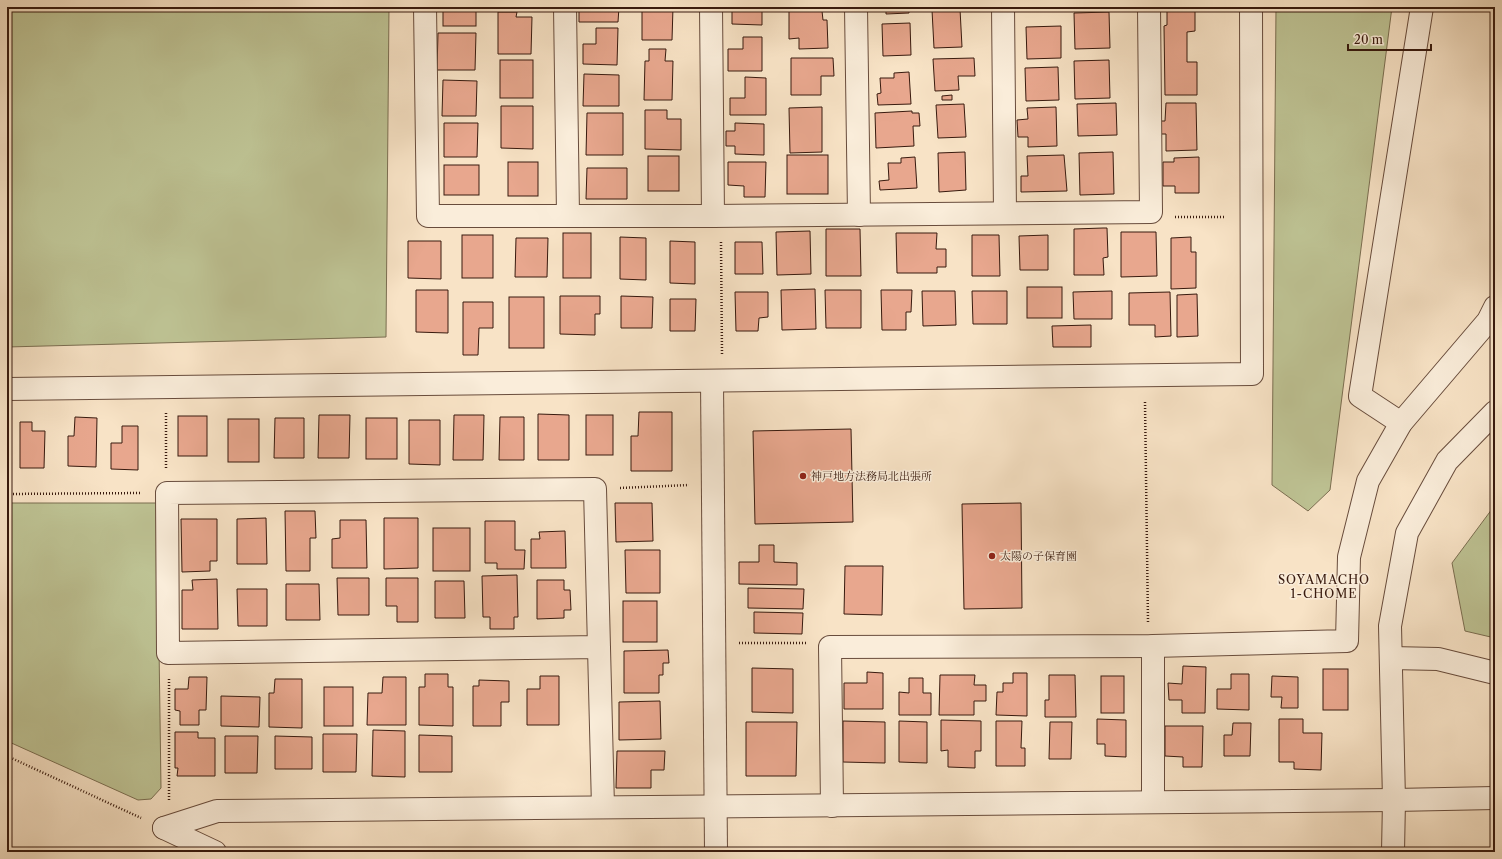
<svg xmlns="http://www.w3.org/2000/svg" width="1502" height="859" font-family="'Libre Caslon Text','Noto Serif JP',serif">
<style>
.green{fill:#bec394;stroke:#7b6e51}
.building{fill:#e8a78e;stroke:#381a0e}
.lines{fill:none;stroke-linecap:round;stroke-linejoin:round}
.minor-casing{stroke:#684c3c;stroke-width:24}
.path{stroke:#381a0e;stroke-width:2.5;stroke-dasharray:1 2;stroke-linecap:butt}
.minor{stroke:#faedda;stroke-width:22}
.rail{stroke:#381a0e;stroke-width:3;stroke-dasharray:7 7;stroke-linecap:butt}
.poi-dot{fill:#8f2418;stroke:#faedda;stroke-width:1.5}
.labels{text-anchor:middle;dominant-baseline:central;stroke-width:3;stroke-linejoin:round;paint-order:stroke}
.poi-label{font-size:11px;fill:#381a0e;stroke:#faedda;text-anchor:start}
.neighbourhood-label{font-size:12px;letter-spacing:1px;fill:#381a0e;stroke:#faedda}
</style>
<rect width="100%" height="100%" fill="#f8e3c6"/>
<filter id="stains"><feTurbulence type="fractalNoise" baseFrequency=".005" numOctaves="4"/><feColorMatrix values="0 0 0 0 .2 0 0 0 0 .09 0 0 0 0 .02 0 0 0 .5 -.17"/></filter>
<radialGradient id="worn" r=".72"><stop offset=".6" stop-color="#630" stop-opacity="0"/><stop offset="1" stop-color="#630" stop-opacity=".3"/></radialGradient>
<g class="green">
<polygon points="7,7 389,7 386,337 7,347"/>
<polygon points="1276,7 1392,7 1330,490 1308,511 1272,485"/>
<polygon points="7,503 157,503 161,788 151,799 138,800 7,741"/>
<polygon points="1495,505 1495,638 1465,631 1452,563"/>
</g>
<g class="building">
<rect x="443" y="7" width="33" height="19"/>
<polygon points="579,7 619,7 618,22 579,22"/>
<polygon points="642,7 673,7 672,40 642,40"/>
<polygon points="732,7 762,7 762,25 732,24"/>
<polygon points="886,7 909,7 909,13 886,14"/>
<polygon points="1026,7 1058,7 1058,10 1027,11"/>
<polygon points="1167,7 1195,7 1195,31 1187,32 1187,62 1197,62 1197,95 1165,95 1164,26 1167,25"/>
<polygon points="960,9 962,47 934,48 932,10"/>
<polygon points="789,11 822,11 823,20 827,20 828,48 799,49 799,38 789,39"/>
<polygon points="498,12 517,12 516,17 532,17 531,54 498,54"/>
<polygon points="1109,12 1110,48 1075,49 1074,13"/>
<polygon points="910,23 911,55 883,56 882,24"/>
<polygon points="1061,26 1061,58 1027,59 1026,27"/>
<polygon points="596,28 618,28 617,65 583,64 583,44 596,44"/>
<polygon points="438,33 476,33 475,70 437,70"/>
<polygon points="743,37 762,37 762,71 728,71 728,49 743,49"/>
<polygon points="649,49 666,49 665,61 673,61 672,100 644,100 645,61 649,61"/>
<polygon points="791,58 833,58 834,76 821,76 821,95 791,95"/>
<polygon points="974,58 975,76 958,76 959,90 935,91 933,59"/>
<rect x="500" y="60" width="33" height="38"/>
<polygon points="1109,60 1110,98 1075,99 1074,61"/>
<polygon points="1058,67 1059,100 1026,101 1025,68"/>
<polygon points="909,72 911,104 878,105 877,94 881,93 880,78 894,78 894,73"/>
<polygon points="584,74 619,75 619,106 583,106"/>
<polygon points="745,77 766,78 766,115 730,115 730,98 745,98"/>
<polygon points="443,80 477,81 476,116 442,116"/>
<polygon points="952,95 952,100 942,100 942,96"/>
<polygon points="1116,103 1117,135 1078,136 1077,104"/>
<polygon points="1166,103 1196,103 1197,150 1166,151 1166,134 1160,134 1159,121 1165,121"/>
<polygon points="964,104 966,137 938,138 936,105"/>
<polygon points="501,106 533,106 533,149 501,148"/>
<polygon points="822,107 822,152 790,153 789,108"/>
<polygon points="1056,107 1057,146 1028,147 1028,137 1018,137 1017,120 1028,119 1027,108"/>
<polygon points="645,110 667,110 667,119 681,119 681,150 645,149"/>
<polygon points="912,111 912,113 919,113 920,126 913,126 914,146 876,148 875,113"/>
<polygon points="587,113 623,113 623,155 586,155"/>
<polygon points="444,123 478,123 477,157 444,157"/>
<polygon points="735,123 764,124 764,155 735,154 735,146 726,146 726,131 735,131"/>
<polygon points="965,152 966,190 939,192 938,153"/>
<polygon points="1113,152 1114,194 1080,195 1079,153"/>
<rect x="787" y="155" width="41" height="39"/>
<polygon points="1064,155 1067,191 1021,192 1021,176 1028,176 1027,156"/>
<rect x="648" y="156" width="31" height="35"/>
<polygon points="915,157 917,188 880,190 879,181 889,180 888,163 901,163 901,158"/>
<polygon points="1199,157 1199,193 1175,193 1175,186 1163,186 1163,162 1174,162 1174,158"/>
<rect x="508" y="162" width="30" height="34"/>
<polygon points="728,162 766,162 765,197 744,197 744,186 728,185"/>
<rect x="444" y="165" width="35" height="30"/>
<polygon points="587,168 627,168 627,199 586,199"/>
<polygon points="1103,228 1107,228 1108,257 1103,258 1104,275 1074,275 1074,229"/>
<polygon points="826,229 860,229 861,276 826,276"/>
<polygon points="810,231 811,274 777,275 776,232"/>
<polygon points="1121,232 1156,232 1157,276 1121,277"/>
<rect x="563" y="233" width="28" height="45"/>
<polygon points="896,233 937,233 936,249 946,249 946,267 937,267 937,273 897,273"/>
<rect x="462" y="235" width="31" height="43"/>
<polygon points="972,235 999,235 1000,276 972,276"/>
<polygon points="1048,235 1048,270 1020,270 1019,236"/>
<polygon points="620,237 646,238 646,280 620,279"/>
<polygon points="1191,237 1191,252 1196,252 1196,288 1171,289 1171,238"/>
<polygon points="516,238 548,238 547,277 515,277"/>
<polygon points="408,241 441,241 441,279 408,278"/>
<polygon points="670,241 695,242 695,284 670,283"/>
<polygon points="735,242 762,242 763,274 735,274"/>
<rect x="1027" y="287" width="35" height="31"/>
<polygon points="815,289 816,329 782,330 781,290"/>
<polygon points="416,290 448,290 448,333 416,332"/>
<polygon points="825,290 861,290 861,328 826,328"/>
<polygon points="881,290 912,290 911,312 906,312 906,330 882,330"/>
<polygon points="922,291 955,291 956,325 923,326"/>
<polygon points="972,291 1007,291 1007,324 973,324"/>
<polygon points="1112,291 1112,319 1074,319 1073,292"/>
<polygon points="735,292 768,292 768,317 759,318 758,331 736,331"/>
<polygon points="1170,292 1171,336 1155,337 1155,325 1129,325 1129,293"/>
<polygon points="1197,294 1198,336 1177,337 1177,295"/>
<polygon points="560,296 600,296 600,314 595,314 595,335 560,334"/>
<polygon points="621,296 653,297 652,328 621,328"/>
<rect x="509" y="297" width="35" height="51"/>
<polygon points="670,299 696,299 695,331 670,331"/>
<polygon points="463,302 493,302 493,328 479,328 478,355 463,355"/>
<polygon points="1091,325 1091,347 1053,347 1052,326"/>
<polygon points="639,412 672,412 672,471 631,471 631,436 638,436"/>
<polygon points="538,414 569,415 569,460 538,460"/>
<polygon points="319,415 350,415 349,458 318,458"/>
<polygon points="454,415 484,415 483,460 453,460"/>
<rect x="586" y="415" width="27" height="40"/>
<rect x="178" y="416" width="29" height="40"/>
<polygon points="75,417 97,418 96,467 68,466 68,436 74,436"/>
<polygon points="500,417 524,417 524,460 499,460"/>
<polygon points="275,418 304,418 304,458 274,458"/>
<rect x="366" y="418" width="31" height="41"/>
<rect x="228" y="419" width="31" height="43"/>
<polygon points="409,420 440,420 440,465 409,464"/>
<polygon points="20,422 32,422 32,431 45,431 44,468 20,468"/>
<polygon points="122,426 138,426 138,470 111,469 111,443 122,443"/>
<polygon points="851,429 853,522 755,524 753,431"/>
<polygon points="615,503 652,503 653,541 616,542"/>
<polygon points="1021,503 1022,608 964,609 962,504"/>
<polygon points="285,511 315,511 316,538 310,538 310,571 286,571"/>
<polygon points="266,518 267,564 237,564 237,519"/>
<polygon points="384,518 418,518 418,568 384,569"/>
<polygon points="181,519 217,519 217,561 210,561 210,571 182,572"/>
<polygon points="340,520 366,520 367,568 332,568 332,539 340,538"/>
<polygon points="485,521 515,521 515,550 525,550 524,569 497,569 497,563 485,563"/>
<rect x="433" y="528" width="37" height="43"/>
<polygon points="565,531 566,568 531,568 531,539 540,539 539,532"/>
<polygon points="759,545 774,545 774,562 797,563 797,585 739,584 739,562 759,562"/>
<polygon points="625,550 660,550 660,593 626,593"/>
<polygon points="845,566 883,566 882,615 844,614"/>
<polygon points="517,575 518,617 514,617 514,629 490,629 490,617 483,617 482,576"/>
<polygon points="337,578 369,578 369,615 338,615"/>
<polygon points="386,578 418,578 418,622 397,622 397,606 386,606"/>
<polygon points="217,579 218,629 182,629 182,590 193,590 192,580"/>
<polygon points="537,580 564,580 564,590 570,590 571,610 564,610 564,618 537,619"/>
<polygon points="435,581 464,581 465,618 435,618"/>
<polygon points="286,584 319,584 320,620 286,620"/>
<polygon points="748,588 804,589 803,609 748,608"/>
<polygon points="237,589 267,589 267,626 238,626"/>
<rect x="623" y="601" width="34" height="41"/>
<polygon points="754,612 803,613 802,634 754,633"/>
<polygon points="668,650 669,663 663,663 663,675 659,675 659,693 624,693 624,651"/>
<polygon points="1183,666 1206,667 1205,713 1182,713 1182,700 1169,700 1168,683 1182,684"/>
<polygon points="752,668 793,669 793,713 752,712"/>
<rect x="1323" y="669" width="25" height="41"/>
<polygon points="867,672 883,673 883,709 844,709 844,683 867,683"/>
<polygon points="1013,673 1027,673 1027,716 996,715 997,692 1003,692 1003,683 1013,683"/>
<polygon points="425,674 448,674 448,687 453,687 453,726 419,725 419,687 425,687"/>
<polygon points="1231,674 1249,674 1249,710 1217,709 1217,689 1231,689"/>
<polygon points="940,675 975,675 974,685 986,685 986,701 974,701 974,715 939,715"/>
<polygon points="1049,675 1075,675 1076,717 1045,717 1045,700 1049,700"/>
<polygon points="540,676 559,676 559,725 527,725 527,689 540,689"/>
<rect x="1101" y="676" width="23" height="37"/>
<polygon points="1272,676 1298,677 1298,708 1281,708 1282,697 1271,697"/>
<polygon points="189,677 207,677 206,710 199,710 199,725 180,725 180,711 175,710 175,689 188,689"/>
<polygon points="383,677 406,677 406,725 367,725 368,693 382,693"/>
<polygon points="909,678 923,678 923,693 931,693 931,715 899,715 899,692 909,693"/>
<polygon points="275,679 302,679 302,728 269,727 269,693 274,693"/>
<polygon points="479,680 509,681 509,702 501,702 501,726 473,726 473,686 479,686"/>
<rect x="324" y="687" width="29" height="39"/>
<polygon points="221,696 260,697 259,727 221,726"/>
<polygon points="660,701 661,739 619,740 619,702"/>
<polygon points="1097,719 1126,720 1126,757 1105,756 1105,744 1097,744"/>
<polygon points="1279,719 1303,719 1303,733 1322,733 1321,770 1294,769 1294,762 1279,762"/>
<polygon points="941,720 981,721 981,751 975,751 975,768 948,767 948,750 941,751"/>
<polygon points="843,721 885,722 885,763 843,762"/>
<polygon points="899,721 927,722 927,763 899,762"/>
<polygon points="996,721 1022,721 1021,748 1025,748 1025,766 996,766"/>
<polygon points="746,722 797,722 796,776 746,776"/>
<polygon points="1050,722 1072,722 1071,759 1049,759"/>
<polygon points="1233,723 1251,723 1250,756 1224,756 1224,735 1232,735"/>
<polygon points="1165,726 1203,726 1202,767 1183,767 1183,757 1165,756"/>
<polygon points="373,730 405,731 405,777 372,776"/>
<polygon points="175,732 198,732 198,738 215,738 215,776 177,776 178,768 175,768"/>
<polygon points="323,734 357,734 356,772 323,772"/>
<polygon points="419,735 452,736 452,772 419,772"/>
<polygon points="225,736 258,736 257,773 225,773"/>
<polygon points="275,736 312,737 312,769 275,769"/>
<polygon points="617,751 665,751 664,770 651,770 651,788 616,788"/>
</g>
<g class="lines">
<g class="minor-casing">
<g id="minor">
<polyline points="425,7 428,216 713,216 1151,212 1149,7"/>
<polyline points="565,7 568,215"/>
<polyline points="711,7 713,216"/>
<polyline points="856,7 859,215"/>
<polyline points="1003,7 1005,213"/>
<polyline points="712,381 716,852"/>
<polyline points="7,389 1252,374 1251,7"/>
<polyline points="1401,423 1360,396 1422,7"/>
<polyline points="1153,646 1153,802"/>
<polyline points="599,647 168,653 167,493 595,489 603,807"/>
<polyline points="1391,658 1438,659 1495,673"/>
<polyline points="832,806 830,647 1153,646 1347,641 1349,557 1368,481 1401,423 1488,321 1495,307"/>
<polyline points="164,828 217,811 1394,800 1495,798"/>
<polyline points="164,828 215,852"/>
<polyline points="1393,852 1394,800 1390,626 1407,533 1447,461 1495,412"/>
</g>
</g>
<g class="path">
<polyline points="1175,217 1226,217"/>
<polyline points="721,242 722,354"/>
<polyline points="1145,402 1148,622"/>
<polyline points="166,413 166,468"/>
<polyline points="620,488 689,485"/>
<polyline points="7,494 142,493"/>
<polyline points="739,643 806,643"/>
<polyline points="7,756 141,818"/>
<polyline points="169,800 169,677"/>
</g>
<use href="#minor" class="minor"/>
<polyline class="rail" points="7,849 12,852"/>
</g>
<g class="poi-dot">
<circle cx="803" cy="476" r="4"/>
<circle cx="992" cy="556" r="4"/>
</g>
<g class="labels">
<g class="poi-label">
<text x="811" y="476">神戸地方法務局北出張所</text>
<text x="1000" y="556">太陽の子保育園</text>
</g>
<g class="neighbourhood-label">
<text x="1324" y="579">SOYAMACHO<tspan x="1324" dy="14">1-CHOME</tspan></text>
</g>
</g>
<rect width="1502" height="859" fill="none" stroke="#f8e3c6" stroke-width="24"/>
<rect x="8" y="8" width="1486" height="843" fill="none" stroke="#381a0e" stroke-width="2"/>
<rect x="12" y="12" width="1478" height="835" fill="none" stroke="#381a0e"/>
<path d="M1348 44v6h83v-6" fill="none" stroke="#381a0e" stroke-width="2"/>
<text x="1354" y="44" font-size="12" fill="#381a0e" stroke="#faedda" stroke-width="3" paint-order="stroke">20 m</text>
<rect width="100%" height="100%" filter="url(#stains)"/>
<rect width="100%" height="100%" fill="url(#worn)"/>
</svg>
